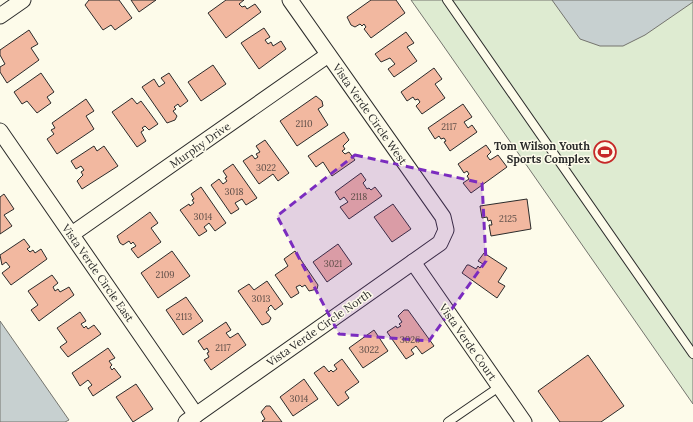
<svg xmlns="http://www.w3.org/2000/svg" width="693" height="422" font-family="Lora,serif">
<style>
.green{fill:#deebd1;stroke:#74746e}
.water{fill:#c7d0d0;stroke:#74746e}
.building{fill:#f2b8a0;stroke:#2b2b2b}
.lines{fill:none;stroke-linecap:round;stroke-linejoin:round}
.lane-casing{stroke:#2b2b2b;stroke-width:10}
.street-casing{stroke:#2b2b2b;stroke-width:17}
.lane{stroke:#fdfbea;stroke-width:8}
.street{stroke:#fdfbea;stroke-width:15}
.marked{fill:#7b2cbf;fill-opacity:0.2;stroke:#7b2cbf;stroke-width:3;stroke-dasharray:8 5;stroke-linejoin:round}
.labels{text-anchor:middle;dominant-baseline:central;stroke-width:3;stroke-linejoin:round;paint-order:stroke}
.number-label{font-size:9px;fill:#5d4e48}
.street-label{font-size:11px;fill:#2b2b2b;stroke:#fdfbea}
.poi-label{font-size:11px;font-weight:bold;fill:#2b2b2b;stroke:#fdfbea;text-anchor:end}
</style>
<rect width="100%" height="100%" fill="#fdfbea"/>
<polygon class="green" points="411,0 693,0 693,404 440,41"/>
<g class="water">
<polygon points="552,0 693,0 693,2 645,35 623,46 600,46 580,39"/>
<polygon points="0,321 69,420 65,422 0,422"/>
</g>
<g class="building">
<polygon points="89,0 119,0 132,18 115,30 111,25 103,30 85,5"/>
<polygon points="131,0 156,0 139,12"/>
<polygon points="226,0 244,0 239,4 242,7 245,6 247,9 255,4 261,12 226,38 208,13"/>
<polygon points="371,0 396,0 405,13 371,38 364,29 366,27 364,24 362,26 360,24 355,27 351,25 347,17"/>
<polygon points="264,28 270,37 265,40 268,44 271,42 273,46 281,41 286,49 259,69 241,43"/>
<polygon points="29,30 38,44 31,48 39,60 7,83 0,72 0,67 5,64 0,55 0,50"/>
<polygon points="406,32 414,43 407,47 417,61 394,77 388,69 395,64 390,58 381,62 375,54"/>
<polygon points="213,65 226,84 201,101 188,82"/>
<polygon points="434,68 442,79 435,84 445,98 422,114 416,106 420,102 418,99 415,100 413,97 407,101 401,92"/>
<polygon points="41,73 54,92 47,97 51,103 37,113 27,101 22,104 14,92"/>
<polygon points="169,73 188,101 180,107 178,104 174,107 176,109 173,111 177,116 175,120 167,123 142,87 154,79 159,87 165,83 161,78"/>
<polygon points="316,96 322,101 323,106 318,109 328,125 297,146 280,121"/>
<polygon points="132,98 137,104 141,101 158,124 149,130 145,126 142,128 144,130 141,132 146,141 137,147 112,112"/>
<polygon points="86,99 94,111 86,116 94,129 57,154 47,139 54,134 51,130 55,128 52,123"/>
<polygon points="463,104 472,117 464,122 468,128 472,125 477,132 450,151 444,142 446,141 444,138 441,139 439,136 435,139 428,128"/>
<polygon points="344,132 349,140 343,146 345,149 342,151 345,154 349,152 355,160 332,176 323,162 316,167 308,156"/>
<polygon points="265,140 289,173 278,181 273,174 259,184 243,161 252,155 255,159 258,157 256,154 260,152 256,146"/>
<polygon points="486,145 491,152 487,156 490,160 498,155 507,167 471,193 463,183 469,179 467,176 469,174 467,171 464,173 458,164"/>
<polygon points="94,146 97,151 104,146 118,166 82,189 77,181 83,175 81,172 84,170 81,166 76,169 71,161"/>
<polygon points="233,164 257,198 246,205 242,199 235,203 239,209 231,214 211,185 219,179 223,184 227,181 225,178 227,177 223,171"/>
<polygon points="361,173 366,180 363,183 367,189 369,188 371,190 375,187 382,196 349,219 340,207 348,202 344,197 340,200 335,192"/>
<polygon points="201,187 226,223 215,231 209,223 204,227 207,231 199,236 180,210 189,204 190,206 194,203 192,200 194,199 191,194"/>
<polygon points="4,194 14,209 4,215 12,226 0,234 0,197"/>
<polygon points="527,199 531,229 491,236 489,225 492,225 491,220 488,221 487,217 482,218 480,206"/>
<polygon points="393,204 411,229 392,242 374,217"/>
<polygon points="150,212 158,223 151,228 161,242 138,258 131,249 136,246 133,242 131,244 129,241 123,245 120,243 117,236"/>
<polygon points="24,239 30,247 27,249 30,252 33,250 35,253 41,249 47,259 11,285 2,273 10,267 6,262 2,265 0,255"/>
<polygon points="338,244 352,264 327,282 313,262"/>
<polygon points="172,251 190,276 158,298 141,273"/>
<polygon points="295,251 318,285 317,289 309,291 305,285 302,287 300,285 296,287 299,293 291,298 275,275 288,266 284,259"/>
<polygon points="484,253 507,268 498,282 505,286 497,298 462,273 467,265 469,265 476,269 478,266 480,268 483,264 478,261"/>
<polygon points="52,275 58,283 53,287 55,291 58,289 60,292 69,287 74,295 39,321 31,310 38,305 28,291"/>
<polygon points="267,281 283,304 275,310 271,305 268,308 269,310 266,312 271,318 269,322 262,325 238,291 249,284 254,290"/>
<polygon points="186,297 203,321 183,335 166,310"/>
<polygon points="404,310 408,310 434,346 422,354 416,346 411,350 414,354 406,359 387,332 396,326 397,328 401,326 399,324 402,322 398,316"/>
<polygon points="80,312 86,321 81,324 84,328 86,326 88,329 94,325 101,334 68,357 60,347 67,342 57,328"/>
<polygon points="226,322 231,330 226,333 230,338 238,333 246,345 211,370 204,360 209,357 207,353 209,352 207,348 204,350 198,341"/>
<polygon points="374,330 388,351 363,368 349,348"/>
<polygon points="108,348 115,358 109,361 112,365 110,367 112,370 114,368 121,377 93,396 88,388 92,385 88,380 80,386 72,373"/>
<polygon points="588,355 624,406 601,422 560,422 538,391"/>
<polygon points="342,359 359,382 345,392 349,398 338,406 314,373 324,366 329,372 331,370 333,372 337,369 334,365"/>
<polygon points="304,379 318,399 293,416 280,397"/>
<polygon points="136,384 153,409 133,422 116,397"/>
<polygon points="266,406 270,406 282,422 263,422 262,421 265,419 261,412"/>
</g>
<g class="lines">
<g class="lane-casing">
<g id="lane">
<polyline points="447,0 693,354"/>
<polyline points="448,422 499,387"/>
</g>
</g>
<g class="street-casing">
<g id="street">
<polyline points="0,16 23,0"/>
<polyline points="0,131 196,415"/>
<polyline points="72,234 328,55"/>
<polyline points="413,262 524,422"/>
<polyline points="186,422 440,243 446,230 443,217 290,0"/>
</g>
</g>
<use href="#lane" class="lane"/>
<use href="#street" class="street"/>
</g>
<path class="marked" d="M355,155l127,28 4,78 -57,80 -90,-7 -62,-118z"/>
<defs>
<g id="stadium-ring" transform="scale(1.15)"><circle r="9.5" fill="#fdfbea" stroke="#c62828" stroke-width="1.5"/><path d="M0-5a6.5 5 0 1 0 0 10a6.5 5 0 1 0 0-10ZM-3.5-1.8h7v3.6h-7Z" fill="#c62828"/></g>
</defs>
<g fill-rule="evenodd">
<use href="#stadium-ring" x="605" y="152"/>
</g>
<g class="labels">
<g class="number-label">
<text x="304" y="123">2110</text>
<text x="449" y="126">2117</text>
<text x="266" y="167">3022</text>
<text x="234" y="191">3018</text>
<text x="359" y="196">2118</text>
<text x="203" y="216">3014</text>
<text x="508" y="218">2125</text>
<text x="333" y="263">3021</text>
<text x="165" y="274">2109</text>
<text x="261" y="298">3013</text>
<text x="184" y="316">2113</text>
<text x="410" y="339">3026</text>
<text x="223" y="347">2117</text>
<text x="369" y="349">3022</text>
<text x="299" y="398">3014</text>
</g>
<g class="street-label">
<text transform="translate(370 114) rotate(55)">Vista Verde Circle West</text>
<text transform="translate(200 145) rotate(-35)">Murphy Drive</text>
<text transform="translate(98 273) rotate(55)">Vista Verde Circle East</text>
<text transform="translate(319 328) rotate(-35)">Vista Verde Circle North</text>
<text transform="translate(468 342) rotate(55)">Vista Verde Court</text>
</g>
<g class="poi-label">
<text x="590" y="146">Tom Wilson Youth<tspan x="590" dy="13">Sports Complex</tspan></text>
</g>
</g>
</svg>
